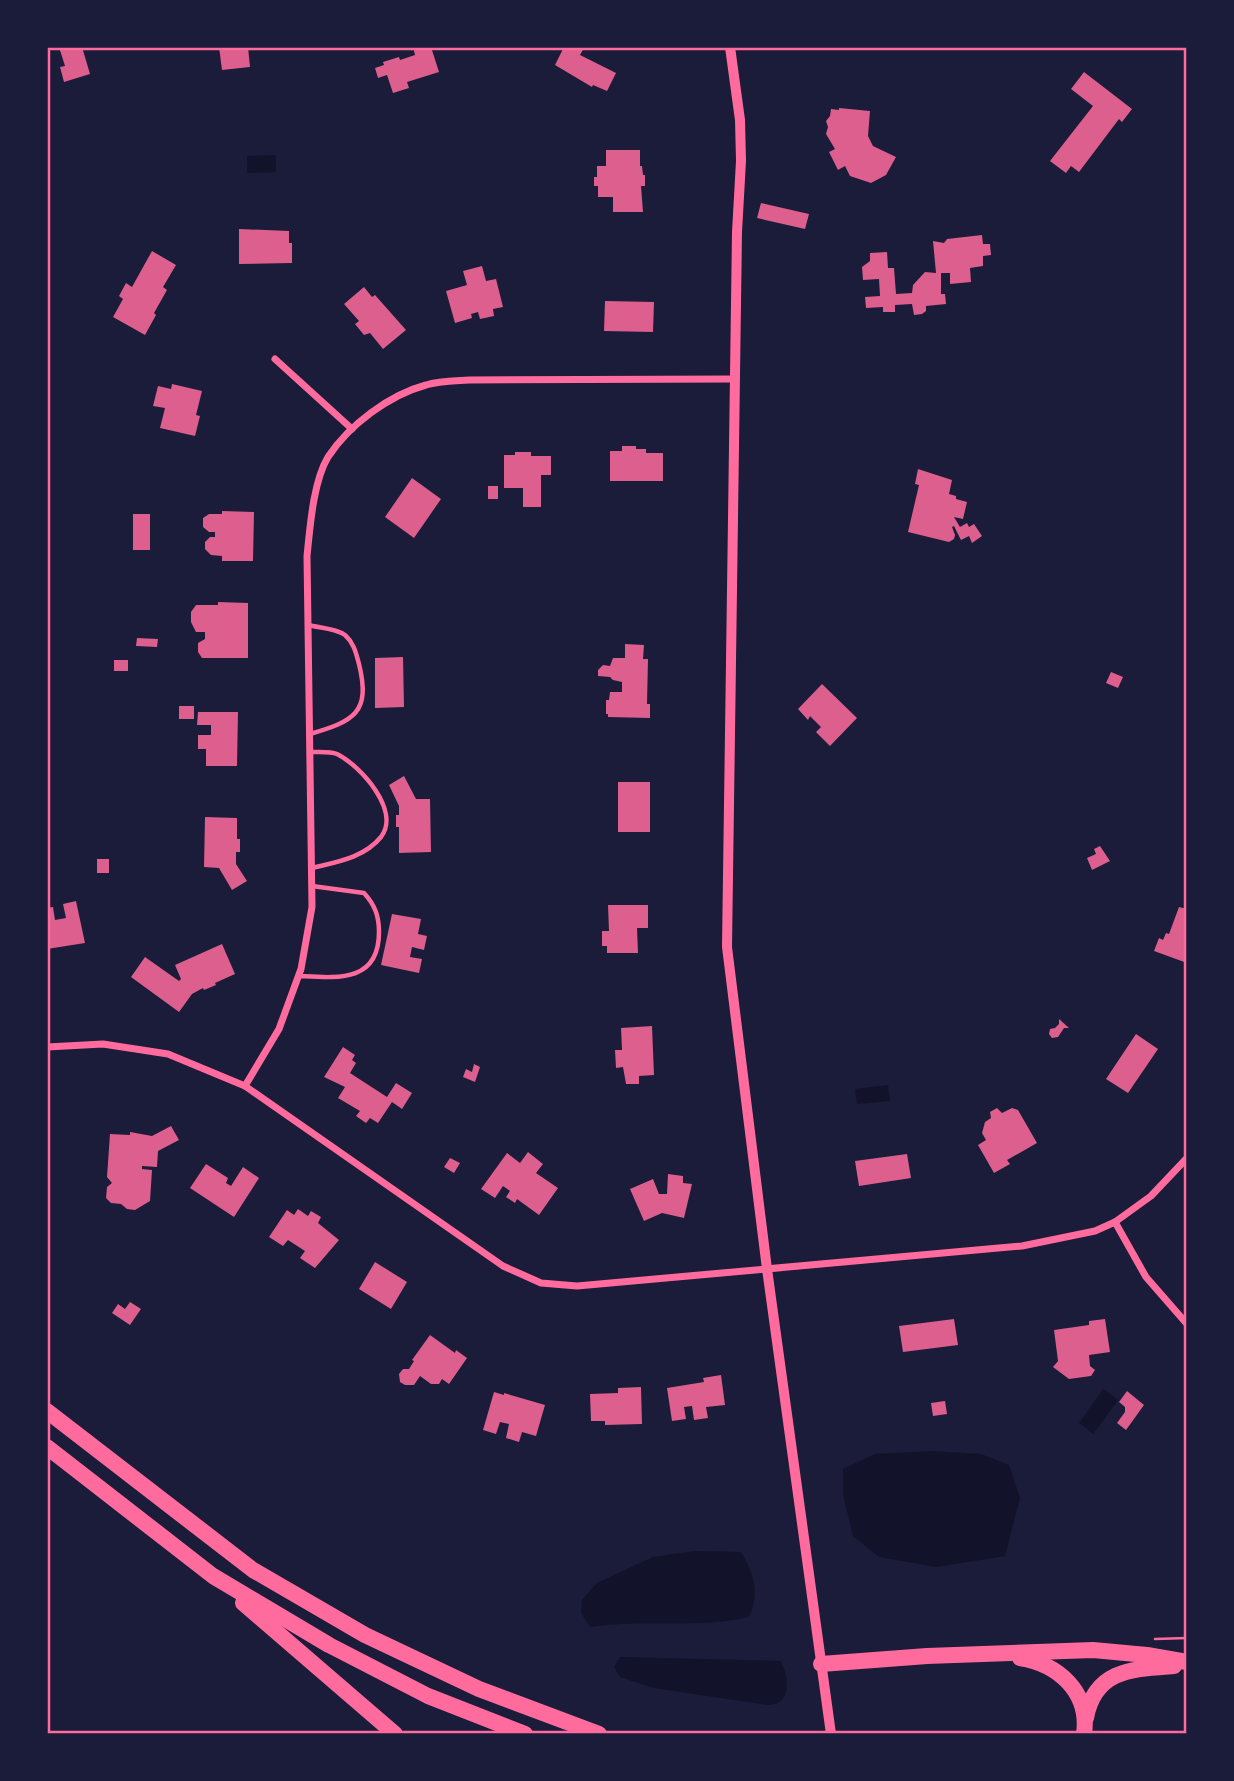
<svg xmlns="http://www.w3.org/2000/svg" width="1234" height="1781" font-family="'Times New Roman',serif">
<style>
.water{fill:#12122b}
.building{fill:#dd5f8e}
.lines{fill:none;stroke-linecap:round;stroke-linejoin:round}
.path{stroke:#ff6b9d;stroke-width:2.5}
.service{stroke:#ff6b9d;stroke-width:4.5}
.minor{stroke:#ff6b9d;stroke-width:7}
.tertiary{stroke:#ff6b9d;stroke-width:10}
.motorway{stroke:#ff6b9d;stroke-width:16}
.neatline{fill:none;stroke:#ff6b9d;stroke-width:2.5}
</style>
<rect width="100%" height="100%" fill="#1b1b3a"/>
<g class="water">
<polygon points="276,155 276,172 247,173 247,156"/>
<polygon points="888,1085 890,1101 857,1104 855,1089"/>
<polygon points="1103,1389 1118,1400 1093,1434 1079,1423"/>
<polygon points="932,1451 981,1454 1009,1465 1020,1498 1005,1556 936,1567 879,1557 853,1536 843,1494 843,1469 875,1454"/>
<path d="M695,1551l46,1c13,22 19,41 8,65 -52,12 -106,2 -159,10l-9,-14 1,-13 15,-17 56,-26z"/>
<path d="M620,1657l161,4c8,17 11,44 -14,44l-113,-17 -34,-11 -6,-10z"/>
</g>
<g class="building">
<polygon points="59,47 82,47 90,74 64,82 60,67 65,66"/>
<polygon points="219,47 248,47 250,67 222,70"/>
<polygon points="413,47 431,47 439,72 407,82 409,88 393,93 387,75 378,78 375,68 384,65 383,62 399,57 400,60 415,55"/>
<polygon points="564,47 582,47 584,48 580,55 616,73 607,91 593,85 592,87 555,65"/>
<polygon points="1084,72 1132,109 1122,122 1119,119 1079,172 1071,166 1066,173 1050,161 1093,106 1071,89"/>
<polygon points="839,108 870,111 868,136 873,146 896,157 886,175 871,183 850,176 845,166 838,170 829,152 835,149 826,134 828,127 826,121 830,116 831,109 839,110"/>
<polygon points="606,150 640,150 640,166 642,166 643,175 645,175 645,186 641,186 643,212 613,212 613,197 598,197 598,186 594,186 594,177 597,177 597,166 606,166"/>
<polygon points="761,203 809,214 805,229 757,218"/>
<polygon points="239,229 289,231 289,243 292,243 292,263 239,264"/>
<polygon points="982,235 983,244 990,244 991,255 983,256 983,266 970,268 971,282 950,284 950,273 941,273 941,294 945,294 946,304 926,306 926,311 922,314 914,315 912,304 895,305 895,312 883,312 883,307 866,308 865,297 880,296 879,279 863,280 862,267 870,261 870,253 887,252 888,268 894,268 896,294 912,293 913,285 925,272 936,273 933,241 944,243 947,239"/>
<polygon points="152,251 176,265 163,287 167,290 154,313 156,315 145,335 113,317 123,299 119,296 126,283 132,287"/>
<polygon points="482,266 486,281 496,279 503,307 493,309 494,316 480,319 478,312 471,314 472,318 455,323 446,291 467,285 463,271"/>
<polygon points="364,287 372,297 375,295 406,330 383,349 370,333 364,335 355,324 359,321 344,304"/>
<polygon points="605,301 654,302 653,332 604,331"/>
<polygon points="172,384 202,391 196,415 200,416 195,436 160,428 165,408 153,406 158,386 171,389"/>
<polygon points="622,446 636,446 636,449 646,449 646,453 663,453 663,481 610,481 610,451 622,451"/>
<polygon points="515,452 531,452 531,456 551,456 551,475 541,475 541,507 523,507 523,488 504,488 504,455 515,455"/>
<polygon points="918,469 952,480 949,494 956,496 956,499 967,502 963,519 954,517 960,527 967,523 969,527 974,524 982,536 972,543 969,536 961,540 954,526 952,527 955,535 954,539 949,542 908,532 919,485 915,484"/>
<polygon points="412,478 441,499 414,538 385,517"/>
<rect x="488" y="486" width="10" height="13"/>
<polygon points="222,511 254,512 253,561 222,561 222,556 211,555 205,549 205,542 210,537 215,537 215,532 209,532 203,527 203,518 209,514 222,514"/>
<rect x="133" y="514" width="17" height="36"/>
<polygon points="218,602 248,603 248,658 202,658 198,652 198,643 205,639 205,632 196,632 191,622 191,612 196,605 218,605"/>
<polygon points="137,638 158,639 157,647 136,646"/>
<polygon points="625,644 644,645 643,659 648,659 647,704 650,704 650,718 608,717 608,714 606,714 606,700 609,700 610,692 622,692 622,682 613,680 610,677 598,676 598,670 603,665 610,666 613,658 625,658"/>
<polygon points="403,657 404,707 375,708 375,658"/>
<rect x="114" y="660" width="14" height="11"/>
<polygon points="1111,672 1123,677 1118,688 1106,683"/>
<polygon points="822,684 857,718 830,746 816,732 821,727 810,716 808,720 798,709"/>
<rect x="179" y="706" width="15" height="13"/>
<polygon points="198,712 238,712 237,766 206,766 206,749 198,749 198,735 211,735 211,725 197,725"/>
<polygon points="404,776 416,799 430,799 431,852 399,853 399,827 396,827 396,815 399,815 399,806 389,785"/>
<rect x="618" y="782" width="32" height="50"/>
<polygon points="205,817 237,818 237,839 240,839 240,852 236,852 236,864 247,881 232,890 219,868 204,867"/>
<polygon points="1100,846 1110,861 1092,870 1087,858 1096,854 1094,849"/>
<rect x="97" y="859" width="12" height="14"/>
<polygon points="76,901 85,943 47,949 47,908 53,907 55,920 66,918 63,904"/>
<polygon points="608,905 648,905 648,928 637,928 638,953 607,953 607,946 602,946 602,931 609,931"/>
<polygon points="1179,907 1187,909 1187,963 1154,951 1159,938 1163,940 1166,933 1169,934"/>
<polygon points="392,914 421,919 418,934 427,936 424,950 412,947 410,957 422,959 419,973 381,965"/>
<polygon points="222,944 235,974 215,983 216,985 204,990 203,988 192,994 179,1012 131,977 145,957 179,981 181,979 175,965"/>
<polygon points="1059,1019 1069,1028 1064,1028 1058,1037 1052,1038 1049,1034 1050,1029 1055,1028 1059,1024"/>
<polygon points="652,1026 654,1075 639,1076 639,1084 626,1084 623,1067 616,1068 615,1050 622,1050 621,1028"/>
<polygon points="1136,1034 1158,1049 1128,1093 1106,1079"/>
<polygon points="343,1047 355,1055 352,1060 356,1063 350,1073 387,1097 396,1083 412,1093 402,1109 392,1102 378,1123 370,1118 366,1123 356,1116 360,1111 338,1098 345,1087 324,1077"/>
<polygon points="474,1064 480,1067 475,1082 463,1077 466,1069 472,1072"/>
<polygon points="997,1108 1002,1113 1012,1108 1018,1110 1037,1143 1007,1160 1010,1164 994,1173 978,1145 986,1140 982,1133 985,1122 991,1118 990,1112"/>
<polygon points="171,1126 179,1140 158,1151 157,1167 142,1166 142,1169 152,1170 150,1201 135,1210 127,1209 121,1204 111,1203 106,1198 107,1187 112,1183 107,1177 110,1134 130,1135 130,1132 152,1136"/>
<polygon points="528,1152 543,1164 536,1173 558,1188 539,1215 517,1199 515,1203 506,1197 510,1191 503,1186 495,1198 481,1189 507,1153 520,1163"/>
<polygon points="907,1154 911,1178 859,1186 855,1161"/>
<polygon points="450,1158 460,1163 454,1173 444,1167"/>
<polygon points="206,1164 228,1178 226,1183 231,1186 243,1167 259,1178 234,1217 190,1188"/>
<polygon points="668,1174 683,1176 683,1183 692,1184 684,1218 662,1213 644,1221 630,1189 653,1179 659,1194 667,1194"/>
<polygon points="298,1209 308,1216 311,1211 321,1217 318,1223 339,1240 315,1268 300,1258 305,1251 288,1240 283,1246 269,1237 287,1210 294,1215"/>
<polygon points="375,1262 407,1282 391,1309 359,1289"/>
<polygon points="130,1302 141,1309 130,1325 112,1313 118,1304 125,1309"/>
<polygon points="954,1319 958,1345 903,1352 899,1326"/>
<polygon points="1105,1319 1110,1352 1089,1355 1090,1366 1095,1370 1091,1376 1069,1379 1053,1367 1058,1361 1054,1330 1089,1325 1089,1321"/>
<polygon points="430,1335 455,1353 456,1350 467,1358 449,1384 442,1379 439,1384 431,1384 420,1376 414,1385 405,1385 400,1382 399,1374 403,1369 409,1369 414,1361 412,1360"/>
<polygon points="721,1375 725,1405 706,1407 708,1418 694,1420 692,1406 684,1407 686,1419 672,1421 667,1388 704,1382 703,1378"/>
<polygon points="641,1387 642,1424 605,1425 605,1421 591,1421 590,1394 618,1393 618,1388"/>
<polygon points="1127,1391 1144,1405 1126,1430 1117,1423 1125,1412 1125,1407 1119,1402"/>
<polygon points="494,1392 504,1395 504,1393 545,1405 536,1436 522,1432 519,1442 506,1438 509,1424 500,1422 496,1434 483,1430"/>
<polygon points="945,1401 947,1414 933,1416 931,1403"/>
</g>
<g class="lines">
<polyline class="path" points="1155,1639 1187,1638"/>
<g class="service">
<path d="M308,625c11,3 27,3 37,10 9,8 11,18 14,29 12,49 -5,57 -49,70"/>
<path d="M310,752c9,0 20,-1 27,2 24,12 64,57 44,83 -17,21 -45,25 -69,31"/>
<path d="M299,976c38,2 80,7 80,-44 0,-16 -4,-27 -15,-39l-52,-7"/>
</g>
<g class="minor">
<polyline points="275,359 352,429"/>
<polyline points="47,1047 103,1044 168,1054 245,1086 503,1266 541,1283 577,1286 1022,1246 1095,1231 1115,1222 1151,1196 1187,1158"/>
<path d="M245,1086l34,-57 22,-60 11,-62 -5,-351c3,-28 6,-74 21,-99 21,-32 61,-62 98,-72 13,-4 29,-4 43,-5l266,-1"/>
<polyline points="1115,1222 1146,1277 1187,1324"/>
</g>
<polyline class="tertiary" points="730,47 740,120 741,161 737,232 727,947 767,1269 831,1734"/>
<g class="motorway">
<polyline points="47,1411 253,1570 365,1635 479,1689 599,1734"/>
<polyline points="47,1447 213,1576 329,1645 428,1696 525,1734"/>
<polyline points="243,1603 395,1734"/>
<path d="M1020,1658c38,6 70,34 64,76"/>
<polyline points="821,1664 927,1656 1093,1650 1147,1655 1187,1662"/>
<path d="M1086,1718c9,-49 47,-49 88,-52"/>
</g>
</g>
<rect width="1234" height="1781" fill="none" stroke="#1b1b3a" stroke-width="98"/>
<rect x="49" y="49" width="1136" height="1683" class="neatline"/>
</svg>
